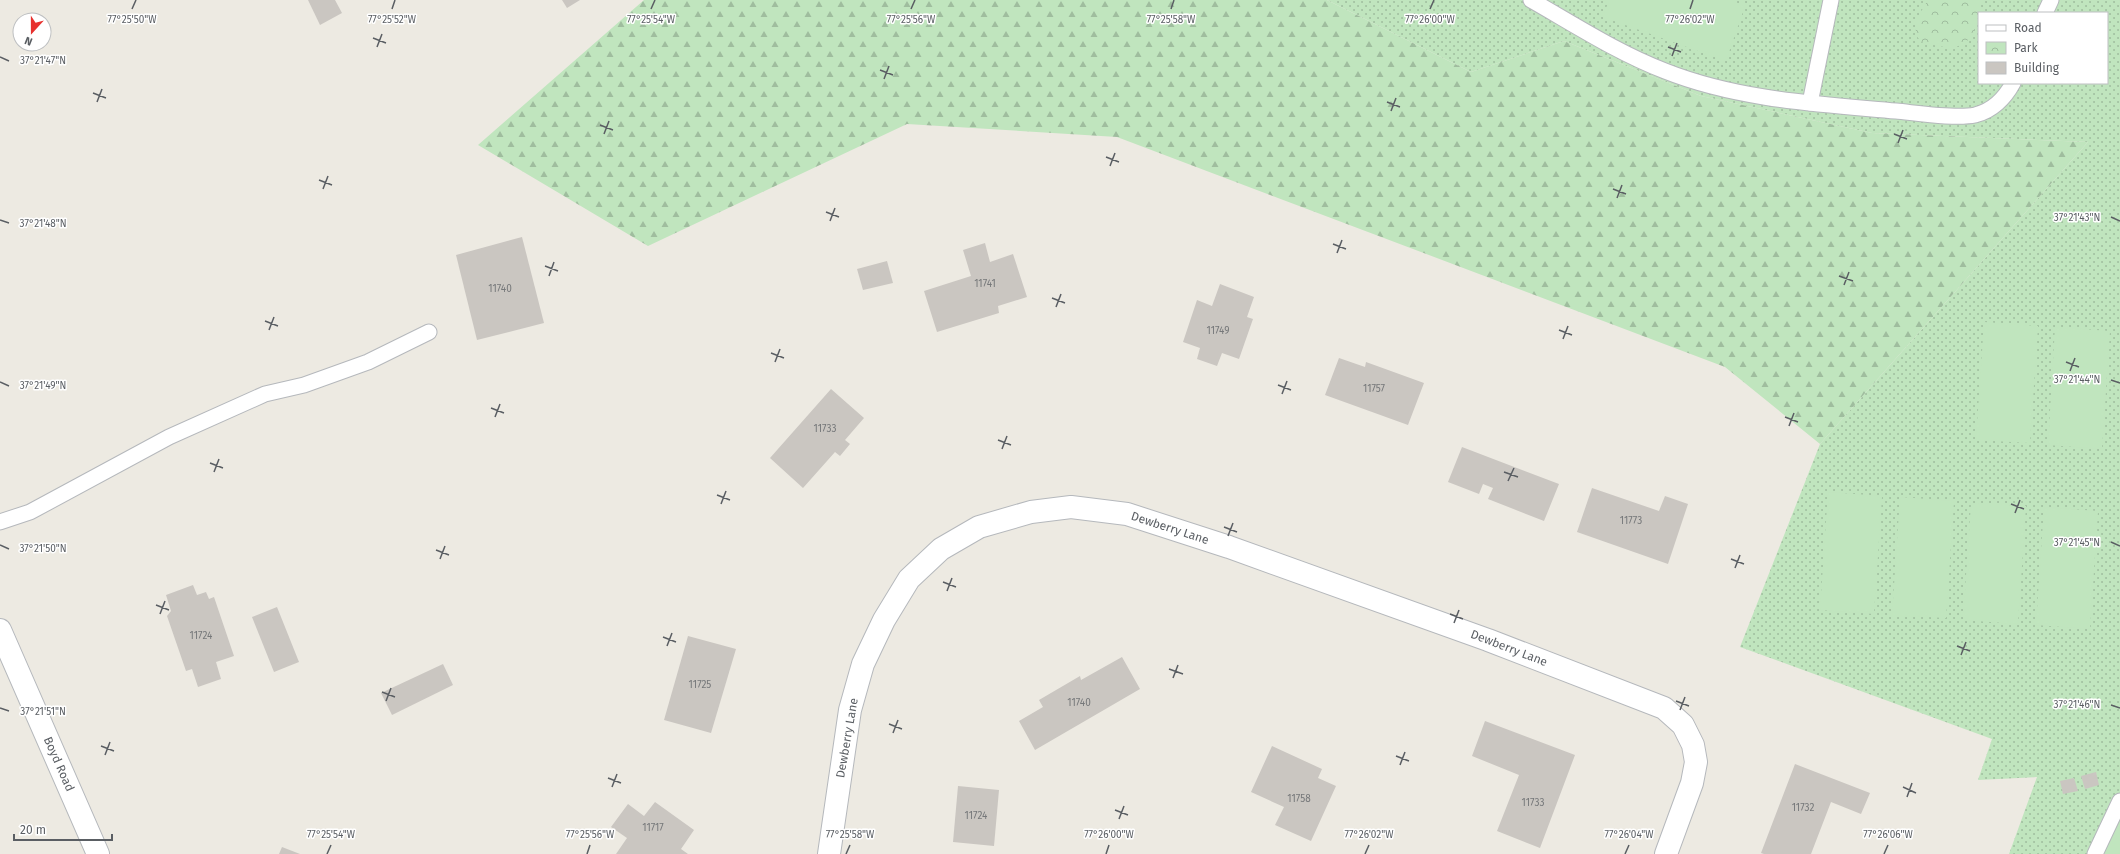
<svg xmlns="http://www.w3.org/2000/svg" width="2120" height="854" font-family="'Fira Sans',sans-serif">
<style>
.grass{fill:url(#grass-dots);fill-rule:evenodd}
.forest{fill:url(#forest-firs)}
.park{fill:url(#park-crowns)}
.pitch{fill:#c0e5be}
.building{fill:#cac6c1}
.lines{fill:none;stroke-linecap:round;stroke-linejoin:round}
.service-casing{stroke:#b5b8bc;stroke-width:17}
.minor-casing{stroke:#b5b8bc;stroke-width:24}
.service{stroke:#fff;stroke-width:15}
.minor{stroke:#fff;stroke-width:22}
.ticks{fill:none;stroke:#5a5e63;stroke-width:1.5}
.labels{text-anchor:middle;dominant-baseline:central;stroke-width:3;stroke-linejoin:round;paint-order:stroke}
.number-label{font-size:10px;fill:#76787a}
.street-label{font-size:12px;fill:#5a5e63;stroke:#fff}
.ticks-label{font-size:10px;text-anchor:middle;fill:#5a5e63;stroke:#fff;stroke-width:3;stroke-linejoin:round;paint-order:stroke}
</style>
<defs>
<pattern id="grass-dots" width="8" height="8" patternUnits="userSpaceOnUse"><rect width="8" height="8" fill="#c0e5be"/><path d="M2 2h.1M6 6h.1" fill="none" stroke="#9fbd9e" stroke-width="1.8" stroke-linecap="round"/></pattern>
<pattern id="forest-firs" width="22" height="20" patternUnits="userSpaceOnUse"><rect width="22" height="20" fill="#c0e5be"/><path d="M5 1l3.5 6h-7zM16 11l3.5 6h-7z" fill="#9fbd9e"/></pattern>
<pattern id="park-crowns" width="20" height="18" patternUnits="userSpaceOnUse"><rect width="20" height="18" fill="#c0e5be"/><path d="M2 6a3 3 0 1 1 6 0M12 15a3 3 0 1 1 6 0" fill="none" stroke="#9fbd9e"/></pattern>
</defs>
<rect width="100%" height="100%" fill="#edeae2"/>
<path class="grass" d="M1327,0h793v854h-111l28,-77 -59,3 14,-41 -252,-92 80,-203 268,-302 -216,-9 -171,-37 -137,-55 -93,31zM1979,13h128v70h-128z"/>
<polygon class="forest" points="644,0 1327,0 1471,72 1564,41 1701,96 1872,133 2088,142 1820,444 1725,367 1117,137 907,124 648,246 478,145"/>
<path class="park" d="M1928,0h51c2,9 0,15 -3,24 -9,31 -29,24 -55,18 -12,-15 -1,-28 7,-42z"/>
<g class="pitch">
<polygon points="1609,0 1730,0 1745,6 1726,61 1603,17"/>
<polygon points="1984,322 2038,326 2030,443 1976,440"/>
<polygon points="2055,327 2110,331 2102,449 2048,445"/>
<polygon points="1828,492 1882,496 1874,614 1820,610"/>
<polygon points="1900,497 1954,501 1946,618 1892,615"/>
<polygon points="1971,503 2026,506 2018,624 1963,620"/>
<polygon points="2044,507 2098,511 2090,629 2036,625"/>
<polygon points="2120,816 2120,854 2102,854"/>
</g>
<g class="building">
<polygon points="308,0 335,0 342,13 320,25"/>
<polygon points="562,0 580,0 567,8"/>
<polygon points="522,237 544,323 477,340 456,255"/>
<polygon points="985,243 990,262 1013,254 1027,297 998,306 999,313 937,332 924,291 971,276 963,250"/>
<polygon points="887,261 893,283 863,290 857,269"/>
<polygon points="1220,284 1254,297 1247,317 1253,319 1239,359 1222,353 1217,366 1197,359 1200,348 1183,342 1197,300 1212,306"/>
<polygon points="1339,358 1365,367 1366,362 1424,383 1408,425 1325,395"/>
<polygon points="831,389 864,418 845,440 850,444 840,456 835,452 803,488 770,458"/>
<polygon points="1462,447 1559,484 1544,521 1488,499 1493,488 1483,484 1479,494 1448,482"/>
<polygon points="1592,488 1659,511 1665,496 1688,504 1668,564 1577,532"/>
<polygon points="193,585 197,595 206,592 209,599 214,597 234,656 216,662 221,679 198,687 192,669 186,671 167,616 171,611 166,595"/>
<polygon points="277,607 299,662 274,672 252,617"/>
<polygon points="688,636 736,649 711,733 664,720"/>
<polygon points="1122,657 1140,689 1035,750 1019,721 1043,707 1039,700 1080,676 1081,680"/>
<polygon points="443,664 453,685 392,715 381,693"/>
<polygon points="1485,721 1575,755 1540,848 1497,831 1519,775 1472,756"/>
<polygon points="1272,746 1322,769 1318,778 1336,786 1311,841 1275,825 1284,807 1251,792"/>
<polygon points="1795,764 1870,793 1861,814 1831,802 1811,854 1764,854 1761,853"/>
<polygon points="2096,772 2099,785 2085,789 2081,776"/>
<polygon points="2074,778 2078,791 2063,794 2060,781"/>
<polygon points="958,786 999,790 994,846 953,842"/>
<polygon points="655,802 694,830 681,849 688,854 616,854 627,838 611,827 628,804 644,816"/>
<polygon points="282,847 300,854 279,854"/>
</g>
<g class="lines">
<g class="service-casing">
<g id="service">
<path d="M1531,0c44,25 87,53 134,71 73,29 154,33 231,40 21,2 60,8 79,4 17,-4 30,-17 38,-32"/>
<polyline points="2045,13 2051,0"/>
<polyline points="1810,103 1831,0"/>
<polyline points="0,522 30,512 169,437 265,394 304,385 368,362 429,332"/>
<polyline points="2095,854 2120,801"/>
</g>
</g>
<g class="minor-casing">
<g id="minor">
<polyline points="0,630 98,854"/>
<polyline points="829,854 850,710 863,664 884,620 909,579 941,549 979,527 1031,512 1071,507 1127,514 1229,547 1488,640 1664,708 1683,725 1693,745 1696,762 1692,783 1666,854"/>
</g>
</g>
<use href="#service" class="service"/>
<use href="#minor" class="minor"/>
</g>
<path class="ticks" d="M132,9l4,-9M392,9l3,-9M651,9l4,-9M911,9l4,-9M1171,9l3,-9M1430,9l4,-9M1690,9l3,-9M373,38l13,5M377,47l5,-13M1668,47l13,5M1672,56l5,-13M0,57l9,4M880,70l13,5M884,79l5,-13M93,93l13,5M97,102l5,-13M1387,102l13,5M1391,111l5,-13M600,125l13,5M604,134l5,-13M1894,134l13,5M1898,143l5,-13M1106,157l13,5M1110,166l5,-13M319,180l13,5M323,189l5,-13M1613,189l13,5M1617,198l5,-13M826,212l13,5M2111,217l9,4M0,220l9,3M830,221l5,-13M1333,244l13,5M1337,253l5,-13M545,266l13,5M549,276l5,-14M1839,276l14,5M1844,285l5,-13M1052,298l13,5M1056,307l5,-13M265,321l13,5M269,330l5,-13M1559,330l13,5M1563,339l5,-13M771,353l13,5M775,362l5,-13M2066,362l13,5M2070,371l5,-13M2111,380l9,3M0,382l9,4M1278,385l13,5M1282,394l5,-13M491,408l13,5M495,417l5,-13M1785,417l13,5M1789,426l5,-13M998,440l13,5M1002,449l5,-13M210,463l13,5M214,472l5,-13M1504,472l14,5M1508,481l6,-13M717,495l13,5M721,504l5,-13M2011,504l13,5M2015,513l5,-13M1224,527l13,5M1228,536l5,-13M2111,542l9,4M0,545l9,4M436,550l13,5M440,559l5,-13M1731,559l13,5M1735,568l5,-13M943,582l13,5M947,591l5,-13M156,605l13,5M160,614l5,-13M1450,614l13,5M1454,623l5,-13M663,637l13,5M667,646l5,-13M1957,646l13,5M1961,655l5,-13M1169,669l14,5M1173,678l5,-13M382,692l13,5M386,701l5,-13M1676,701l13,5M2111,705l9,3M0,708l9,3M1680,710l5,-13M889,724l13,5M893,733l5,-13M101,746l13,5M105,755l5,-13M1396,756l13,5M1400,765l5,-13M608,778l13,5M612,787l5,-13M1903,787l13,6M1907,797l5,-14M1115,810l13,5M1119,819l5,-13M327,854l4,-9M587,854l3,-9M846,854l4,-9M1106,854l3,-9M1365,854l4,-9M1625,854l4,-9M1884,854l4,-9"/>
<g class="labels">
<g class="number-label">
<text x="985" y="284">11741</text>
<text x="500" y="289">11740</text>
<text x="1218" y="331">11749</text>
<text x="1374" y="389">11757</text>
<text x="825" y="429">11733</text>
<text x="1631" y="521">11773</text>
<text x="201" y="636">11724</text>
<text x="700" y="685">11725</text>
<text x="1079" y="703">11740</text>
<text x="1299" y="799">11758</text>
<text x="1533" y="803">11733</text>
<text x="1803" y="808">11732</text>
<text x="976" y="816">11724</text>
<text x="653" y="828">11717</text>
</g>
<g class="street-label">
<text transform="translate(1170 528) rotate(18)">Dewberry Lane</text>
<text transform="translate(1509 648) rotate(21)">Dewberry Lane</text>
<text transform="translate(847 738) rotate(-80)">Dewberry Lane</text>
<text transform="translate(59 764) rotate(66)">Boyd Road</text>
</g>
</g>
<g class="ticks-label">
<text x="132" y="23">77°25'50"W</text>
<text x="392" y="23">77°25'52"W</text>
<text x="651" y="23">77°25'54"W</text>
<text x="911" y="23">77°25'56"W</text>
<text x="1171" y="23">77°25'58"W</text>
<text x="1430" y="23">77°26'00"W</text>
<text x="1690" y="23">77°26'02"W</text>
<text x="43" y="64">37°21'47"N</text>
<text x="2077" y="221">37°21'43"N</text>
<text x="43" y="227">37°21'48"N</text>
<text x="2077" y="383">37°21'44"N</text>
<text x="43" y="389">37°21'49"N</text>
<text x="2077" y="546">37°21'45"N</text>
<text x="43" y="552">37°21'50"N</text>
<text x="2077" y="708">37°21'46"N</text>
<text x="43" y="715">37°21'51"N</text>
<text x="331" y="838">77°25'54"W</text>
<text x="590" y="838">77°25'56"W</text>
<text x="850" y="838">77°25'58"W</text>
<text x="1109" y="838">77°26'00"W</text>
<text x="1369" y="838">77°26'02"W</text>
<text x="1629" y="838">77°26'04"W</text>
<text x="1888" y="838">77°26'06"W</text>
</g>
<rect x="1978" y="12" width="130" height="72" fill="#ffffff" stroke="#bdbfc1"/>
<rect x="1986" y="25" width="20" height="6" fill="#ffffff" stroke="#bdbfc1"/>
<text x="2014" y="32" font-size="12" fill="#5a5e63">Road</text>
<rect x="1986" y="42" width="20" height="12" fill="url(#park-crowns)" stroke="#bdbfc1"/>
<text x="2014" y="52" font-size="12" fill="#5a5e63">Park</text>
<rect x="1986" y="62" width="20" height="12" fill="#cac6c1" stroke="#bdbfc1"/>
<text x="2014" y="72" font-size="12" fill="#5a5e63">Building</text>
<g transform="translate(32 32) rotate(201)"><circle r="19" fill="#ffffff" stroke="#bdbfc1"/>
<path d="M0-3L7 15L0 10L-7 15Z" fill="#e7312e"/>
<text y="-6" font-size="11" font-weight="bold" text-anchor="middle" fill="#5a5e63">N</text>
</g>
<path d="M14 834v6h98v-6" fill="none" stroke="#5a5e63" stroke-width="2"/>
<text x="20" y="834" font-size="12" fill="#5a5e63" stroke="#ffffff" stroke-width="3" paint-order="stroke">20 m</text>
</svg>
